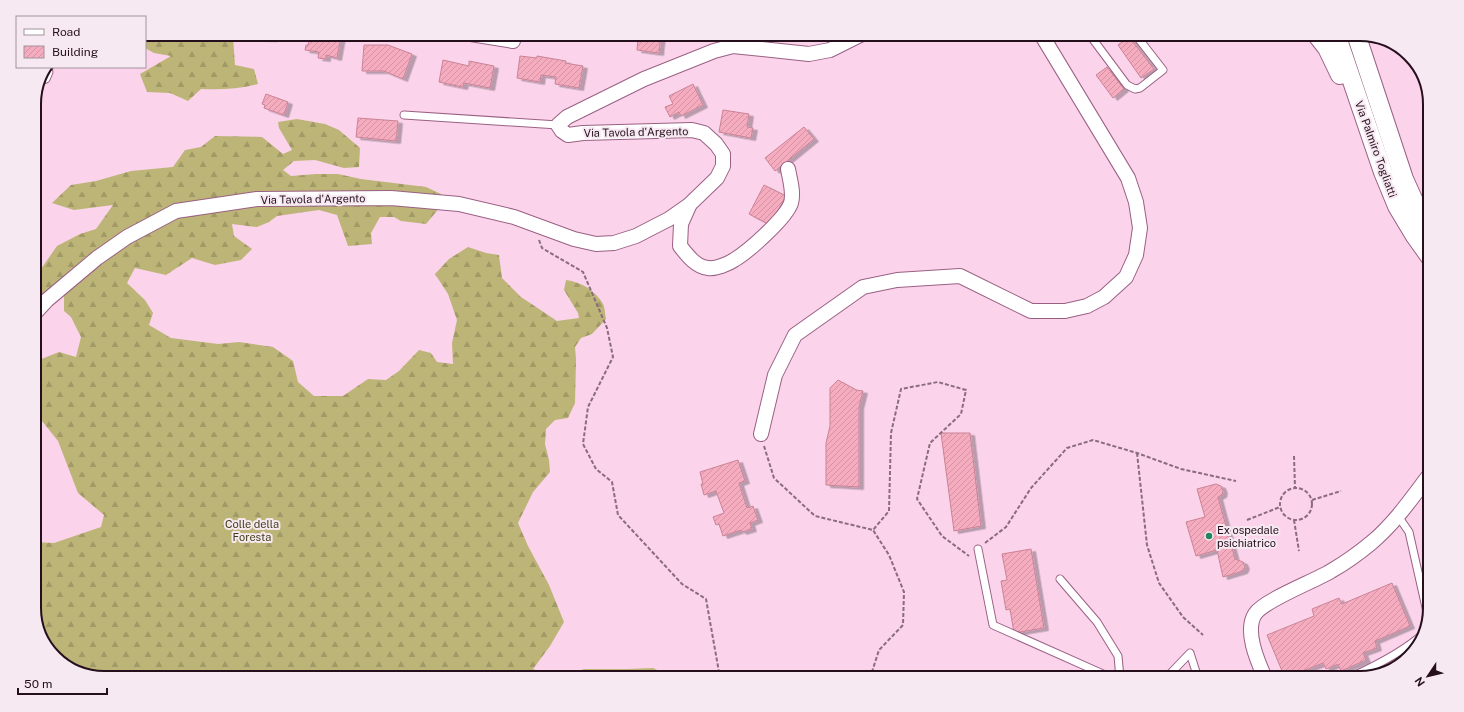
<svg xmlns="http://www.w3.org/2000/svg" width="1464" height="712" font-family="'Public Sans',sans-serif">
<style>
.forest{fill:url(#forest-firs)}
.building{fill:url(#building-hatch);stroke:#ca8396;filter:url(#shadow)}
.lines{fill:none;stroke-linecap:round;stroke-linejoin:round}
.service-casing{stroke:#9a6084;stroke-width:9}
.minor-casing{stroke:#9a6084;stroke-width:16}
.tertiary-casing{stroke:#9a6084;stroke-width:20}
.path{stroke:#8a6c7e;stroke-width:2;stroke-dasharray:4 2;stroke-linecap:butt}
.service{stroke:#fff;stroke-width:7}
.minor{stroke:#fff;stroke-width:14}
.tertiary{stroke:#fff;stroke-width:18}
.poi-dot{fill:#23855f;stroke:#f7e9f1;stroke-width:1.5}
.labels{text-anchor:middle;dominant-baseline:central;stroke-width:4;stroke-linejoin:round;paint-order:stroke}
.street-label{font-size:11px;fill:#250f1d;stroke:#f7e9f1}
.park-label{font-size:11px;fill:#413d16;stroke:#f7e9f1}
.poi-label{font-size:11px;fill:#250f1d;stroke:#f7e9f1;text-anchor:start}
.rim{fill:none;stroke:#250f1d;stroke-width:2}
</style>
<defs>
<pattern id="forest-firs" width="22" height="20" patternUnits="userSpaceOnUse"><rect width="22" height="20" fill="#bdb577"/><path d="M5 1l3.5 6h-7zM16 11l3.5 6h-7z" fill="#a29a66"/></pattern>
<pattern id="building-hatch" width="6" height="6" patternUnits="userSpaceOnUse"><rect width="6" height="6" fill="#f6acbf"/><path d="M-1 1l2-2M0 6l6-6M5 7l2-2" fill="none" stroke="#d393a4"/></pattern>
<filter id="shadow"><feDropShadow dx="4.5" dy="2.5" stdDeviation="0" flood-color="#0004"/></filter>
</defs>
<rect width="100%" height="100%" fill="#fbd3ea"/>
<g class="forest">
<path d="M145,34h81l7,3 2,28 19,4 4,15c-18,5 -39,6 -57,5l-13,12 -18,-8 -23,-1 -7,-18 31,-18 -17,-3 -9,-5z"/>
<path d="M297,119l28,5 14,6 21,18 -1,19 -15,1 -29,-8 -21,1 -11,9 8,6 25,-2h22l23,5 65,8 15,7v12l-15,18 -25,-3 -7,-4h-14l-9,16 1,11 -24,2 -11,-31 -18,-5 -42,6 -8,6 -12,5 -25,-3 2,12 18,13 -11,11 -26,5 -23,-7 -26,17 -31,-7 -8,15 18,17 8,13 -4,12 22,13 47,6 21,-2 34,5 20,14 5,21 16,14h29l25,-17 18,1 13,-9 20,-21 12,3 6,9 16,2 -1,-21 5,-23 -9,-26 -13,-20 14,-15 19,-12 18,6 13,2 3,23 19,19 36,24 22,-3 -1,-5 -14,-23 2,-10c15,2 29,10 37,24 2,4 2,11 3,15l-14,15 -11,4 -6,9 1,12 -1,44 -7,15 -13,2 -9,9 -1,15 4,16 1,12 -17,20 -15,31 10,23 21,39 15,37 -14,24 -17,23 25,9 26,-9h43l26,-1 21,10h-570l-31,-7 -27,-24 -12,-34v-71l20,1 47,-16 3,-12 -26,-22 -20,-52 -24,-30v-49l25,-10 17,5 5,-20 -10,-20 -7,-6v-23l-25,32h-5v-41l23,-33 23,-12 16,-5 17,-24 -39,5 -22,-7 19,-18 25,-4 35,-10 42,-4 12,-17 16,-3 14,-11 47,1 21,17 9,-4 -13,-22 -1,-6z"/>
</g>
<g class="building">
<polygon points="248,34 273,34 273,39 248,38"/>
<polygon points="309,34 341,36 337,58 326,55 326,59 318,58 319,52 305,50 306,45 308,45 310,37 308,37"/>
<polygon points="617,34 661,34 659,53 637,50 638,38 617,35"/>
<polygon points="1129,37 1154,69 1141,78 1118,45"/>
<polygon points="364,45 388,45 412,54 403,79 384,71 362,71"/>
<polygon points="520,56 537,58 537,56 566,61 565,63 583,66 579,88 555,84 556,77 541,75 540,82 517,78"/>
<polygon points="443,60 469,66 469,61 494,66 490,88 464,83 463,87 439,82"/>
<polygon points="1107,67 1124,89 1113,98 1096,75"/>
<polygon points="693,84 703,105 681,116 679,112 670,117 665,107 673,104 669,96"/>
<polygon points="266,94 288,102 284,115 264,108 265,105 262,104"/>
<polygon points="723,110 749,114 747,127 753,128 751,138 719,132"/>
<polygon points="358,118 398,121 396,141 356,137"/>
<polygon points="804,127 814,139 775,171 765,158"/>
<polygon points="764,185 786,196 770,225 749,214"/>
<polygon points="838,380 856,390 863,391 859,407 859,487 826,485 826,443 830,426 830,388"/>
<polygon points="941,433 970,433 981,526 954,531"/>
<polygon points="738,460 745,481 739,483 747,508 753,506 758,520 750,523 752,529 742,532 741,530 723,536 719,524 716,525 713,517 724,513 716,491 704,495 701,484 703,484 700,472"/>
<polygon points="1216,484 1221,486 1223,491 1222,495 1218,497 1235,559 1243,562 1245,567 1243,571 1223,577 1217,550 1196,556 1186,522 1205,517 1197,489"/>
<polygon points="1031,549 1044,628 1014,633 1010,609 1006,610 1001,581 1007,580 1002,554"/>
<polygon points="1392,583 1410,626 1375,641 1377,648 1363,653 1366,660 1341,671 1338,664 1326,669 1323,663 1285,678 1267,635 1314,616 1312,609 1339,598 1342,604"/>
</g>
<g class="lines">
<g class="service-casing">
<g id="service">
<polyline points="1089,34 1127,85 1135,89 1140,88 1163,70 1135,34"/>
<polyline points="43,80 46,79 49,72 48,69"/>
<polyline points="404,115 558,125"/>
<polyline points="1398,516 1409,532 1427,612 1426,625"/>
<polyline points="978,549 993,625 1112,678"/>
<polyline points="1060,579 1097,622 1118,656 1120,678"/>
<polyline points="1166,678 1190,653 1198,678"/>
<path d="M1349,678c24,-11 56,-27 75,-45"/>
</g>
</g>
<g class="minor-casing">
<g id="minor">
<polyline points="471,34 513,41 514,34"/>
<path d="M689,206l-8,18 -1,22c7,9 16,21 28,22 8,1 20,-4 26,-8 15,-9 52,-42 57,-57 3,-10 -1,-23 -3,-34"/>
<polyline points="34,314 47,300 97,258 127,237 176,211 257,199 391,198 459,204 514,217 574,239 596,244 614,243 636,236 669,219 689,205 717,178 723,166 723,154 716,144 704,133 692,130 583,133 568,135 562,131 558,125 567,117 644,79 714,51 733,46 809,54 830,50 862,34"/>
<polyline points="761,434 775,375 795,335 863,287 897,280 960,276 1031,311 1065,311 1087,306 1104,297 1126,277 1136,255 1140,228 1136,202 1128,178 1041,34"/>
<path d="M1265,678c-7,-16 -21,-47 -10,-64 9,-14 60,-33 76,-43 14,-8 28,-18 40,-28 23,-19 41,-45 59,-69"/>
</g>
</g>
<g class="tertiary-casing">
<g id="tertiary">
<polyline points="1316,34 1327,48 1340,75"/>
<polyline points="1336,34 1383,172 1397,206 1415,236 1430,257"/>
<polyline points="1356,34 1404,179 1413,199 1430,228"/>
</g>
</g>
<g class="path">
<polyline points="539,240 542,248 583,272 607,328 613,357 588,407 583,444 596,469 612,482 618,515 682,584 706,599 719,672 726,678"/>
<polyline points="764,446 774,478 815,516 873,530 889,511 891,433 901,389 938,382 966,390 961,414 930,443 917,499 942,536 969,556"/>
<polyline points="1137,453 1147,545 1159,583 1183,617 1203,635"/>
<polyline points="1294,456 1295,488"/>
<circle cx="1296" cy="504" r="16"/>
<polyline points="1312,500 1341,491"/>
<polyline points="1247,520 1280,507"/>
<polyline points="1294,520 1299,551"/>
<polyline points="985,543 1006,527 1031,488 1067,448 1093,440 1137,453 1181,469 1236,481"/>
<polyline points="870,678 879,650 903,625 904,592 889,555 873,530"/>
</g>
<use href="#service" class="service"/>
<use href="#minor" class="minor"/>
<use href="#tertiary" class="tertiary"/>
</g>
<circle class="poi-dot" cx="1209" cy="536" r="4"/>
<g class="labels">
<g class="street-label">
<text transform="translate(636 132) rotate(-1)">Via Tavola d'Argento</text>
<text transform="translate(1376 149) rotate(70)">Via Palmiro Togliatti</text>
<text transform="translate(313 199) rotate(-1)">Via Tavola d'Argento</text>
</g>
<g class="park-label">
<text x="252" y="524">Colle della<tspan x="252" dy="13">Foresta</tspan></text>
</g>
<g class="poi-label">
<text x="1217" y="530">Ex ospedale<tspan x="1217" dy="13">psichiatrico</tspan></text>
</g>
</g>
<path d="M0 0H1464V712H0ZM104 41H1360A63 63 0 0 1 1423 104V608A63 63 0 0 1 1360 671H104A63 63 0 0 1 41 608V104A63 63 0 0 1 104 41Z" fill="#f7e9f1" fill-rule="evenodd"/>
<path class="rim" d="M104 41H1360A63 63 0 0 1 1423 104V608A63 63 0 0 1 1360 671H104A63 63 0 0 1 41 608V104A63 63 0 0 1 104 41Z"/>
<rect x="16" y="16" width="130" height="52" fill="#f7e9f1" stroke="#a3929c"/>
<rect x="24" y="29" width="20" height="6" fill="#ffffff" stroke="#a3929c"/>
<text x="52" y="36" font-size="12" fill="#250f1d">Road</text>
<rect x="24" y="46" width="20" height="12" fill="url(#building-hatch)" stroke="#a3929c"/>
<text x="52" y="56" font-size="12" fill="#250f1d">Building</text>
<g transform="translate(1428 676) rotate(235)" stroke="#f7e9f1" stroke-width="3" paint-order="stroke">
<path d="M0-3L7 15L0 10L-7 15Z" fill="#250f1d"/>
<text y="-6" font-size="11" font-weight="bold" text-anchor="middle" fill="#250f1d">N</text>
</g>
<path d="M18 688v6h89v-6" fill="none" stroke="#250f1d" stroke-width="2"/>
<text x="24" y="688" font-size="12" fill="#250f1d" stroke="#f7e9f1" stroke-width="3" paint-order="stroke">50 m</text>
</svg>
